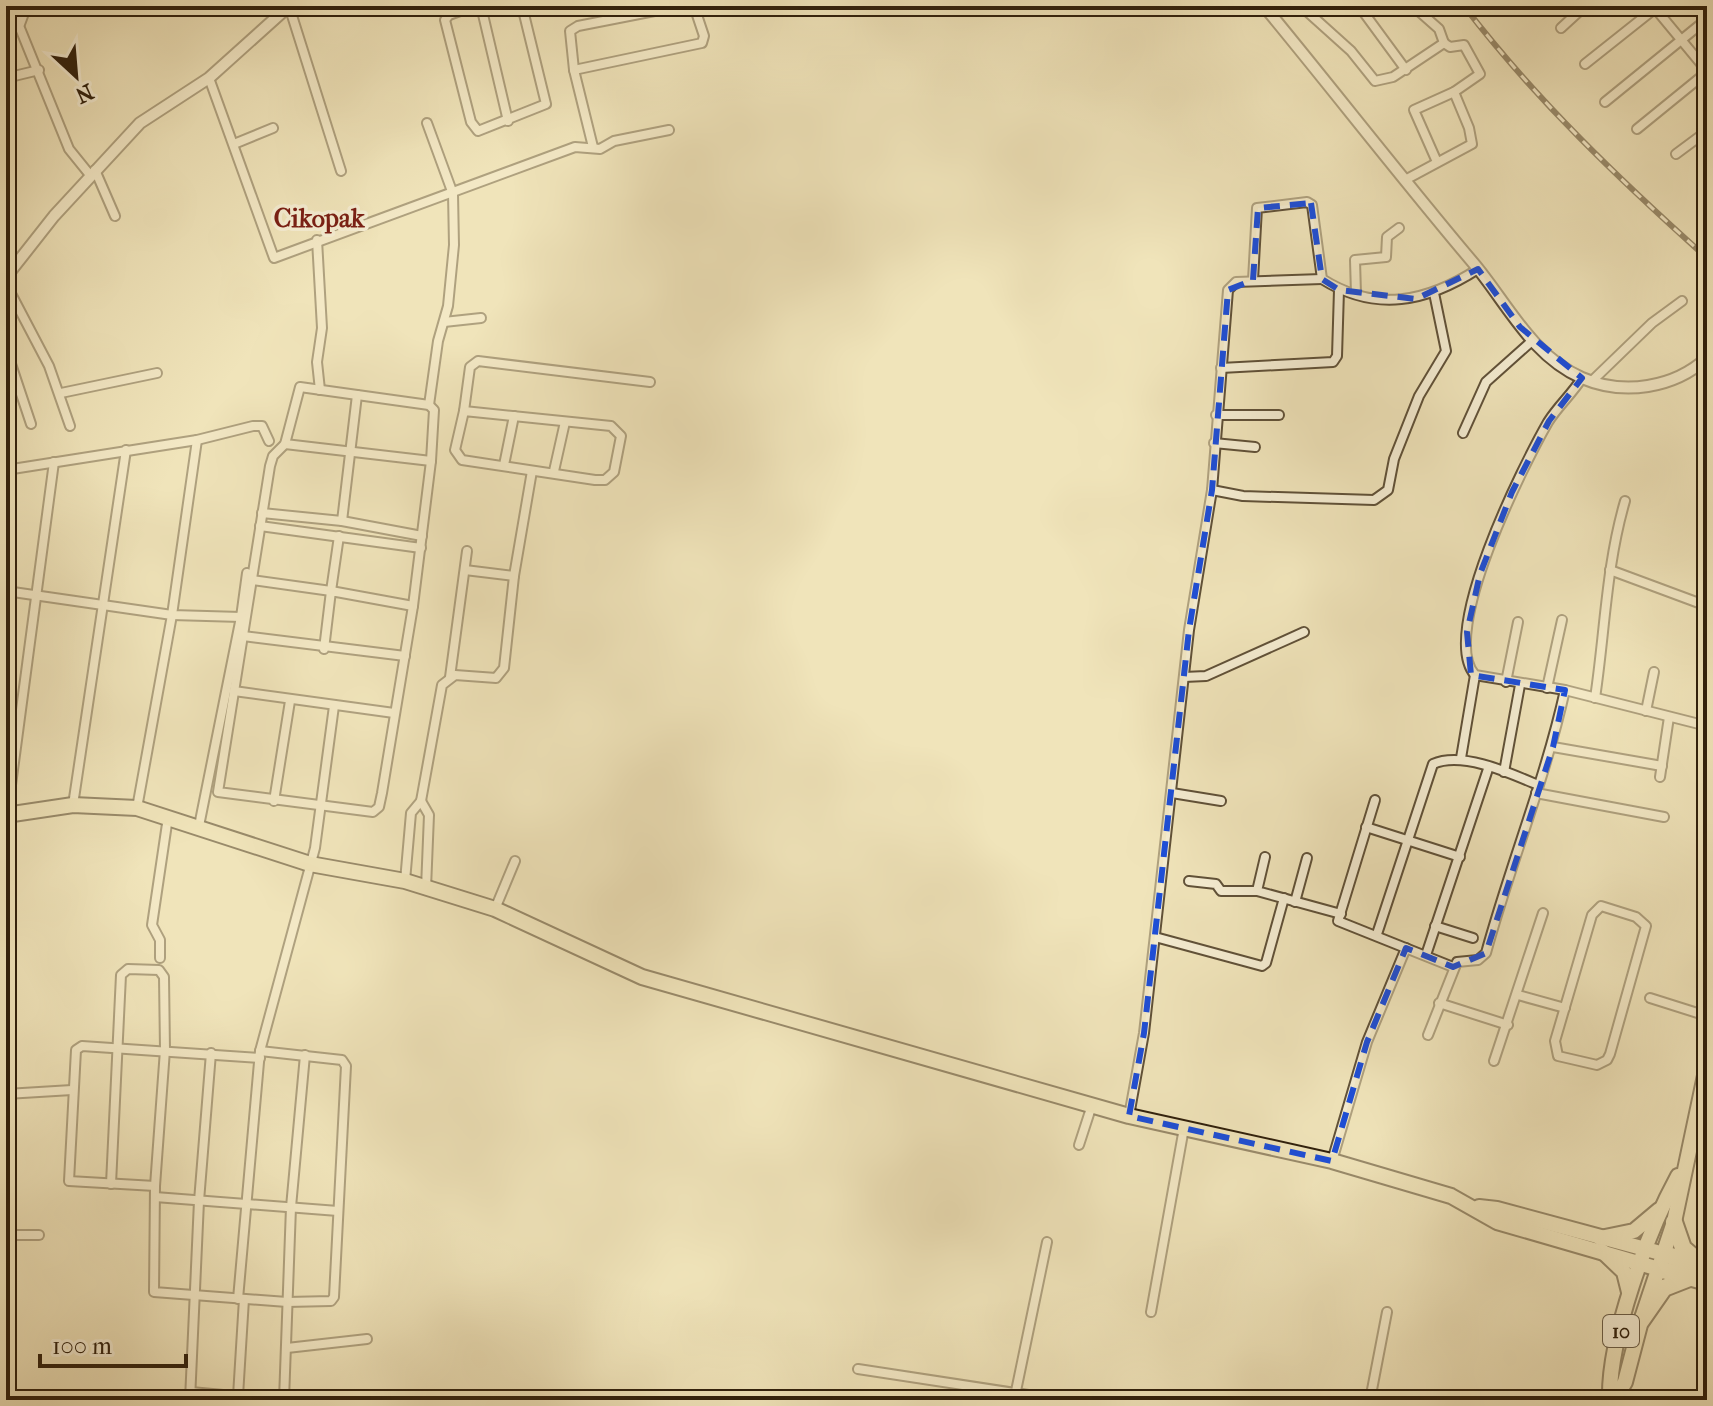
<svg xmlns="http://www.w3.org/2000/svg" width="1713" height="1406" font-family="'IM FELL French Canon',serif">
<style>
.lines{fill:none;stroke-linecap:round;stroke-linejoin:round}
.minor-casing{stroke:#605138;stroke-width:12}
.tertiary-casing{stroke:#605138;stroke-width:14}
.primary-casing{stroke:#30200c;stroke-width:18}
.trunk-casing{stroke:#30200c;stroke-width:18}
.motorway-casing{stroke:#30200c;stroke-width:20}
.minor{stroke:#f5edd2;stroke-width:8}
.tertiary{stroke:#f5edd2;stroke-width:10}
.primary{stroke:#f0e4ba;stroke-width:14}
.trunk{stroke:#f0e4ba;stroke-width:14}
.motorway{stroke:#f0e4ba;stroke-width:16}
.rail-casing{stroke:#30200c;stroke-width:6}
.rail{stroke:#f5edd2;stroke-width:3;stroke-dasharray:9;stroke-linecap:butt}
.marked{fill:none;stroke:#1d4ed8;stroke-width:6;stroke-dasharray:16 10;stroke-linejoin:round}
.labels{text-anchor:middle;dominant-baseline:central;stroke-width:7;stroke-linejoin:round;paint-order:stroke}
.shield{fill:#f5edd2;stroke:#6b5e47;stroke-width:2}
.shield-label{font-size:20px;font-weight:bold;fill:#30200c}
.quarter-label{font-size:26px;font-weight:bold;fill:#7a1f14;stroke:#f5edd2}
</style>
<rect width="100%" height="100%" fill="#f0e4ba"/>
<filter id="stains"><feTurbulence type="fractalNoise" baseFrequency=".0025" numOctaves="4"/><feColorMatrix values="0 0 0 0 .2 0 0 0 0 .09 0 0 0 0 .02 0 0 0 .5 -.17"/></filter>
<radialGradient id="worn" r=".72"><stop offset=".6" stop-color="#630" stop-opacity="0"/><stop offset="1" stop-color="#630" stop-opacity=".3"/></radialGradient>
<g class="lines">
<g class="minor-casing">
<g id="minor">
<polyline points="11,6 69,149 90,175"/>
<polyline points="289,6 341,171"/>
<polyline points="474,6 449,15 445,20 471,122 478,131 546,104 522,6"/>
<polyline points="481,6 508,121"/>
<polyline points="1301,6 1351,51 1375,81 1393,77 1444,43"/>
<polyline points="1359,6 1406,70"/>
<polyline points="1413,6 1439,29 1444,43"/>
<polyline points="1654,7 1707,71"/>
<polyline points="20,24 23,16 20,6"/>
<polyline points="1561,28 1585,6"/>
<polyline points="1585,64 1658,6"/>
<polyline points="574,70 702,43 704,36 694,6"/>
<polyline points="6,78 39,70"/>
<polyline points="209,78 274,258 575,147 600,149 614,141 669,130"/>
<polyline points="1605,102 1707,19"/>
<polyline points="427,123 453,194 454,245 448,306 438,341 429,405"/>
<polyline points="1637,129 1707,72"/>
<polyline points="234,144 273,128"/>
<polyline points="593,147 574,70 570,31 578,26 680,6"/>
<polyline points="1676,154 1707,131"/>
<polyline points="1437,162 1414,110 1454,92 1480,74 1464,45 1450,47 1444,43"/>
<polyline points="95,170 115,216"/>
<polyline points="1405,180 1472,144 1469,128 1454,92"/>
<polyline points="317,240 322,328 317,362 320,390"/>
<path d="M1253,280l4,-72 50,-6 5,3 10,74c54,34 105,23 156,-10"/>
<polyline points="6,284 49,366 70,426"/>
<polyline points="1356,294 1355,260 1386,257 1387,237 1399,228"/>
<polyline points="444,322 481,318"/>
<polyline points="6,349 31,424"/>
<polyline points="1221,368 1333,362 1337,356 1339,290"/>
<path d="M1582,378c-10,16 -24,28 -34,44 -24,42 -110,212 -73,253l90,15 142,36"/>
<polyline points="1592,381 1652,323 1682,301"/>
<polygon points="300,387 429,405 434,410 431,461 413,606 382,793 379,807 373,812 218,792 270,466 273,456 285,444"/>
<polyline points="61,393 157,373"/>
<polygon points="464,411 611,426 621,436 614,472 605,480 595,480 462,460 455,450"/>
<polyline points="464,411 470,367 478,361 650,382"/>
<polyline points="1216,415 1279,415"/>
<polyline points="1463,433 1486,382 1533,340"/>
<polyline points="1214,443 1255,447"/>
<polyline points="285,444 431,461"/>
<polyline points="504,465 514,416"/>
<polyline points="6,470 197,440 253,426 262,426 269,441"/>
<polyline points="554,471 565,422"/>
<polyline points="1212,490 1243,496 1374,500 1388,490 1394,459 1419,396 1446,351 1434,293"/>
<polyline points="262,513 342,521 422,536"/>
<polyline points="342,521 357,395"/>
<polyline points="260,526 421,548"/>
<polyline points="465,570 514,576"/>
<polyline points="1610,570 1707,606"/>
<polyline points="252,580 331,591 339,536"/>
<polyline points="6,591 172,615 241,617 247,573"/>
<polyline points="243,636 405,656"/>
<polyline points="324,649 331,591 413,606"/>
<polyline points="450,677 467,551"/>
<polyline points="1184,677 1206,676 1304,632"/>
<polyline points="1506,682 1518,622"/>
<polyline points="1547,688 1562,620"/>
<polyline points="234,691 394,713"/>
<path d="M1595,698c10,-66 11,-132 30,-197"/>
<polyline points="1646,711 1654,672"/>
<polyline points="1553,747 1662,766"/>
<polyline points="1461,758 1475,675"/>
<polyline points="1504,772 1520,685"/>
<polyline points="1660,777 1669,717"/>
<polyline points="1172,793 1221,801"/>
<polyline points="1536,793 1664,817"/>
<polyline points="1375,800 1338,921 1453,967"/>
<polyline points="274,801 290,701"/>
<polyline points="421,801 429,815 426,888"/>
<polyline points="73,805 126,450"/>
<polyline points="137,808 172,615 197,440"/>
<polyline points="7,815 54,462"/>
<polyline points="199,826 241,617"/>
<polyline points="1366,827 1460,857"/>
<polyline points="1265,857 1257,891 1341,914"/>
<polyline points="405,881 411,813 421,801 442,685 455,675 496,678 504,668 514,576 532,471"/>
<polyline points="1189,881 1216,884 1221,891 1257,891"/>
<polyline points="1295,902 1307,858"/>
<polygon points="1601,906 1636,917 1646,926 1610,1054 1607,1060 1597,1065 1558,1056 1555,1041 1592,915"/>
<polyline points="495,909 515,861"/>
<polyline points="1435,926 1473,938"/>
<path d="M1377,934l56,-170c29,-13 77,9 105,21"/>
<polyline points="1155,937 1262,966 1266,963 1284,898"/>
<polyline points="1426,955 1488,769"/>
<polyline points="160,958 160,940 152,925 168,817"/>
<polyline points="1518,995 1565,1008"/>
<polyline points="1650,998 1707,1016"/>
<polyline points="1439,1003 1508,1025"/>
<path d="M1428,1035l29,-73 21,-2 8,-7c24,-88 59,-173 79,-263"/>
<polyline points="1494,1061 1543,913"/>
<polyline points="6,1094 72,1090"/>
<polyline points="1129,1116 1144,1033 1189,630 1212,490 1228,290 1236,282 1322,279"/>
<polyline points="1079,1145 1092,1105"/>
<polyline points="1332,1161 1367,1042 1406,948"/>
<polyline points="111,1184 121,975 128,969 159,970 164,977 165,1050 155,1186 154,1292 287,1302 331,1301 334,1297 346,1066 342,1060 260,1051"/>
<polyline points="155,1186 69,1181 76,1050 82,1046 260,1058"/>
<polyline points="155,1197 338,1211"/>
<polyline points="6,1235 39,1235"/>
<polyline points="238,1299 260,1051 315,848 334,706"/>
<polyline points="1151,1312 1184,1128"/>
<polyline points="287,1348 367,1339"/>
<polyline points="858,1369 1061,1400"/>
<polyline points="1016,1391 1047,1242"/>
<polyline points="191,1392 277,1400"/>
<polyline points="238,1396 244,1299"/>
<polyline points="190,1400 199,1201 211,1053"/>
<polyline points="284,1400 291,1207 305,1055"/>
<polyline points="1370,1400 1387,1312"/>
</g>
</g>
<g class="tertiary-casing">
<g id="tertiary">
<path d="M1264,6c71,86 139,174 211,259 33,40 57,91 107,113 42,18 92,10 125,-20"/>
<polyline points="6,277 54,216 140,123 209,78 289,6"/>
</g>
</g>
<g class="primary-casing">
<g id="primary">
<polyline points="6,815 73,805 137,808 310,864 405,881 495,909 642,977 1129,1116 1332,1161 1451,1196 1497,1222 1659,1269"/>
<polyline points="1479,1207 1497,1209 1664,1254"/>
</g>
</g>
<g class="trunk-casing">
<g id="trunk">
<polyline points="1600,1238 1634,1231 1659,1210"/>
<polyline points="1602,1251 1624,1272 1629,1292"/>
<path d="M1610,1400c-2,-62 38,-169 68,-224"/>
<polyline points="1614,1400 1625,1382 1641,1321 1674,1222 1707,1066"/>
</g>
</g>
<g class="motorway-casing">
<g id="motorway">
<polyline points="1674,1222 1683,1248 1704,1266"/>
<polyline points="1664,1254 1697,1264"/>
<polyline points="1659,1269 1707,1282"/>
<polyline points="1641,1321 1664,1288 1692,1277"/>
</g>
</g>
<use href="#minor" class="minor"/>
<use href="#tertiary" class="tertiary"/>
<use href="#primary" class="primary"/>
<use href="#trunk" class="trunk"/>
<use href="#motorway" class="motorway"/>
<g class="rail-casing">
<path id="rail" d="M1464,6c72,94 156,174 243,252"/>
</g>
<use href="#rail" class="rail"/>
</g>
<path d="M0 0H1713V1406H0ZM1311,203l11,76 17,11 77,9 62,-30 42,58 62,51 -33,43 -37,71 -32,82 -13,58 4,43 94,15 -12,57 -67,206 -33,14 -47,-19 -39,94 -35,119 -203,-45 15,-83 45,-403 23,-140 16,-200 25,-10 5,-72z" fill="#f0e4ba" fill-opacity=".55" fill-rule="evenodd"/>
<path class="marked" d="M1311,203l11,76 17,11 77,9 62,-30 42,58 62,51 -33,43 -37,71 -32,82 -13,58 4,43 94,15 -12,57 -67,206 -33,14 -47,-19 -39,94 -35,119 -203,-45 15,-83 45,-403 23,-140 16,-200 25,-10 5,-72z"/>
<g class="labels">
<rect class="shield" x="1603" y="1315" width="36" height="32" rx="6"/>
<g class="shield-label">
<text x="1621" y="1331">10</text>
</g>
<g class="quarter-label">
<text x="319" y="218">Cikopak</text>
</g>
</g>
<rect width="1713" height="1406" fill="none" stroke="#f0e4ba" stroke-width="32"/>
<rect x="8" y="8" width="1697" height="1390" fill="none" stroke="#30200c" stroke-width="4"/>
<rect x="16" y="16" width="1681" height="1374" fill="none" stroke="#30200c" stroke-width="2"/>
<g transform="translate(76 76) rotate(154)" stroke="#f5edd2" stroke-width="6" paint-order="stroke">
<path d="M0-6L14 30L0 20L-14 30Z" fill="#30200c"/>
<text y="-12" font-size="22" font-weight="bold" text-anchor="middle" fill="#30200c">N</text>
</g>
<path d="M40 1354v12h146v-12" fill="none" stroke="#30200c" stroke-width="4"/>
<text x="52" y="1354" font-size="24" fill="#30200c" stroke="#f5edd2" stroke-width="6" paint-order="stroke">100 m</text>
<rect width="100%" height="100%" filter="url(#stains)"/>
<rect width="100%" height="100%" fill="url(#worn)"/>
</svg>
